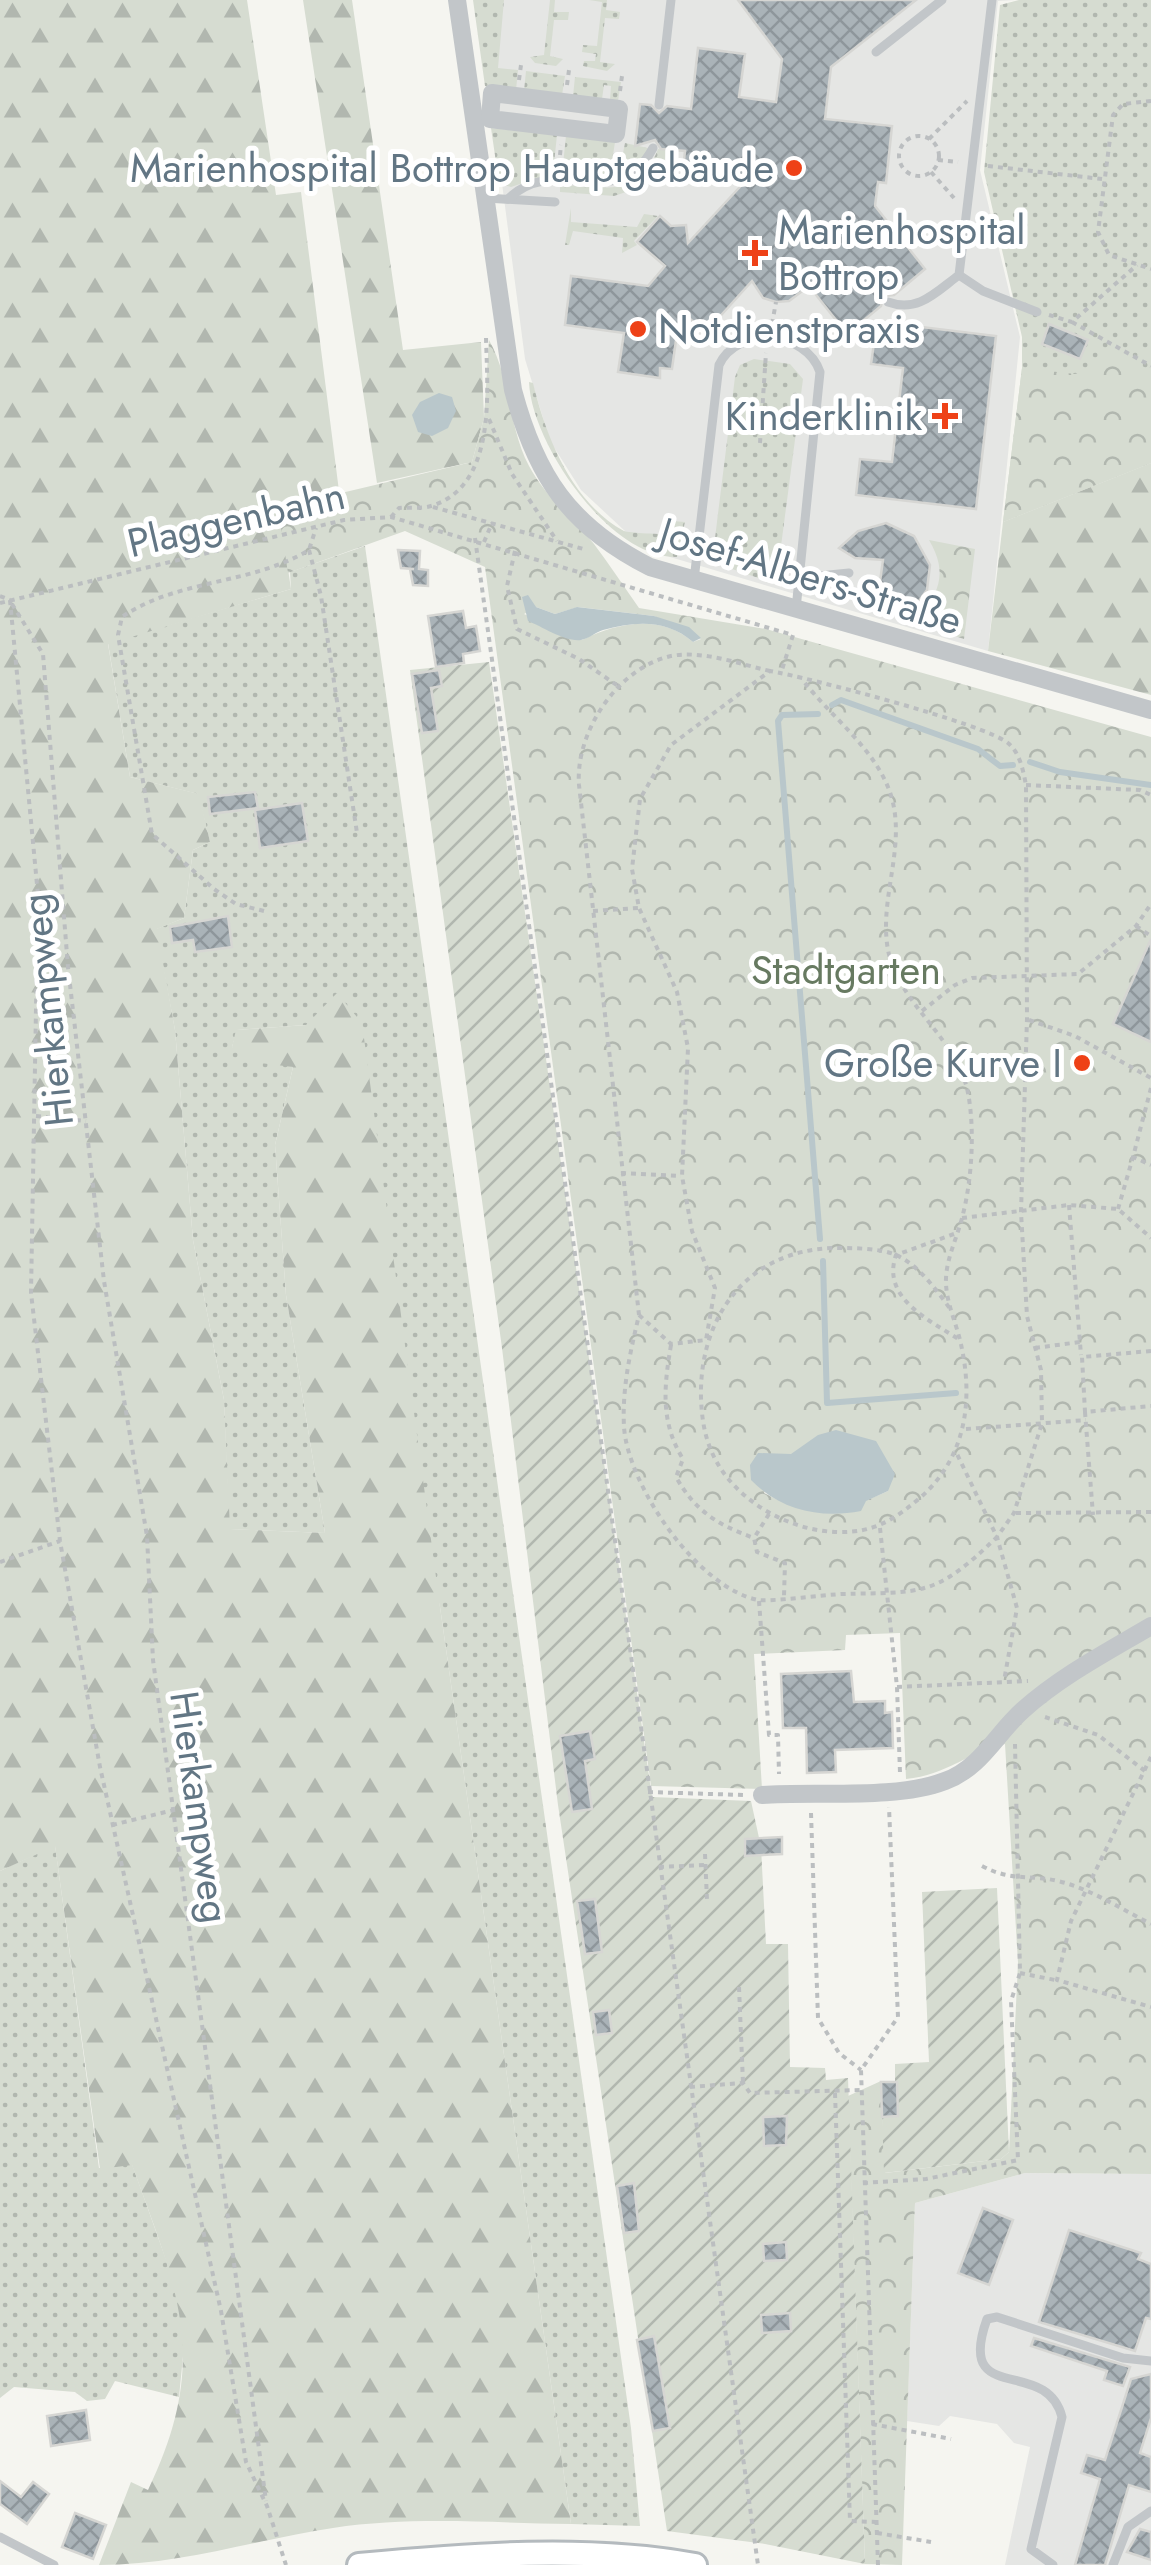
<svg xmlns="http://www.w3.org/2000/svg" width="1151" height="2565" font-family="Jost,sans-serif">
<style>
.built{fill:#e5e6e4}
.grass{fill:url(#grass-dots)}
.forest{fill:url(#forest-firs)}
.park{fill:url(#park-crowns);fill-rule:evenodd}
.garden{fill:url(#garden-furrows)}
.water{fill:#b9c7cb}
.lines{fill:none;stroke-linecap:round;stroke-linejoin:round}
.stream{stroke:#b9c7cb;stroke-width:6}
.building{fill:url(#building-cross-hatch);stroke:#d6d6d3;stroke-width:2.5}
.secondary-casing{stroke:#b4babe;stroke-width:28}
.path{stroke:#bbbec0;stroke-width:4;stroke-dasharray:5 5;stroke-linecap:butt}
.lane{stroke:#c2c6c9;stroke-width:9}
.street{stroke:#c2c6c9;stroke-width:18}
.secondary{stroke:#fff;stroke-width:22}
.poi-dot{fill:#ee4117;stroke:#fff;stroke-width:4}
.labels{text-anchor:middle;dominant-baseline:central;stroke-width:10;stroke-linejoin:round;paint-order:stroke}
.poi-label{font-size:40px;fill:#627684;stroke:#fff;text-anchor:end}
.street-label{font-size:40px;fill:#627684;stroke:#fff}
.park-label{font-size:40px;fill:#677a61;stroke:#fff}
</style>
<defs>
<pattern id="grass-dots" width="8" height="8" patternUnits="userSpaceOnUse" patternTransform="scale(2.5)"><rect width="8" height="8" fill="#d6dcd1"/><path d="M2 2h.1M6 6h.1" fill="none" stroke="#b1b7af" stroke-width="1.8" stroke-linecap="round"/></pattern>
<pattern id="forest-firs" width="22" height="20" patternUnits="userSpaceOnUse" patternTransform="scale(2.5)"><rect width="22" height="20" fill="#d6dcd1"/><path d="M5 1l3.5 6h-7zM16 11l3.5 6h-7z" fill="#b1b7af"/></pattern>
<pattern id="park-crowns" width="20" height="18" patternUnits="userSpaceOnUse" patternTransform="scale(2.5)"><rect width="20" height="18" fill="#d6dcd1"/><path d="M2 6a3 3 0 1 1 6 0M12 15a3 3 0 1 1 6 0" fill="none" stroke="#b1b7af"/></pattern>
<pattern id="garden-furrows" width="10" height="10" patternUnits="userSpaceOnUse" patternTransform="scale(2.5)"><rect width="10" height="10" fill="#d6dcd1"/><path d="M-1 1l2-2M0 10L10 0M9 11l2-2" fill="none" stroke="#b1b7af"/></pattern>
<pattern id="building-cross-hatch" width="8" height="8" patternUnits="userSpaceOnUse" patternTransform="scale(2.5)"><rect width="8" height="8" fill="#aab3b8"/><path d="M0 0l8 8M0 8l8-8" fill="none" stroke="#8e969b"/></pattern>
</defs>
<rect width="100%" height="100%" fill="#f5f5f0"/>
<g class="built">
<polygon points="478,0 1015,0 998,1 980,170 1020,337 988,651 670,557 626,532 581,490 550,441 525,359"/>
<polygon points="1025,2173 1151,2174 1151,2565 1005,2565 1030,2447 1014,2443 997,2424 950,2416 939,2426 907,2421 915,2203"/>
</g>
<g class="grass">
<polygon points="473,0 504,0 498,68 518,70 516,90 485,86"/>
<polygon points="550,0 555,0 554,12 569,12 568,20 554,20 550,56 563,59 556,66 535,63 530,57 544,55"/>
<polygon points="589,0 607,0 606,10 620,12 619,19 605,18 600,62 615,64 607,71 583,66 584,61 595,61 596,54 582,52 583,45 597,46 602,2"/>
<polygon points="1019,0 1151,0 1151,463 1003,522 1022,368 1022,337 984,172 1000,5"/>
<polygon points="526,71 565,76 562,95 524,91"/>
<polygon points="575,77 621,82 618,101 610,100 611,86 604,85 602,99 573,96"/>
<polygon points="491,128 557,135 553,173 511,187 499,183"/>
<path d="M566,136l49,6 -3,20 9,1 4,-20 23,5c-16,38 -53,29 -86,26z"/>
<path d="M658,149l8,1 -4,35 -12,-1 -36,12 -54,-4v-8c44,4 79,14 98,-35z"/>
<polygon points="571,208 571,222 637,227 644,214 658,216 634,241 637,245 622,253 623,238 573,231 569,245 565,245"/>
<polygon points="754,359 790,364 803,379 776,584 712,562 735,377 740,365"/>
<path d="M529,382l4,1c13,54 39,120 91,148 4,2 39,3 51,4l-3,-14 13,1 -8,35c-67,2 -146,-114 -148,-175z"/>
<polygon points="365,546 631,2428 640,2526 571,2524 440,1607 306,1025 237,1030 232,1047 293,1067 275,1145 286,1295 325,1533 229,1529 224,1400 193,1240 175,1030 156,929 184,918 193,850 210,842 198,794 130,777 108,643 291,589 290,572"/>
<polygon points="55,1845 99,2168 132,2164 174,2282 185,2336 179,2397 115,2381 105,2399 87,2401 75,2392 14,2387 0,2398 0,1871"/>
</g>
<g class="forest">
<path d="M0,0h247l29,195 25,-3 38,299 -60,18 12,80 -183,55 22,133 69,17 11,48 -17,8 -9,68 -27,11 18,101 18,210 31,160 6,129 95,4 -39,-238 -11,-150 18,-78 -48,-6 -13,-14 4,-17 70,-5 31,-32 25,30 78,584 131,917c-78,-1 -160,-8 -238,4 -79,12 -154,37 -234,37l32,-83 17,8c63,-131 30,-198 -16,-325l-32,4 -45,-323 -55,25z"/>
<polygon points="303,0 352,0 403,350 481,342 484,418 472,462 377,483"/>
<polygon points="1151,463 1151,695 988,651 1003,522"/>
</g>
<g class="park">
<path d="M489,340c22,39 19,86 40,126 17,32 43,51 65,78 16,21 30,43 45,64l127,21 385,108v1437l-126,-1 -110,30 -13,362 -37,-1 -17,-468 33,-15 4,92 116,-14 8,-7 9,-189 -13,-219c-37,8 -58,31 -99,35l-6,-146 -54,2 -1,15 -91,4 8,135 -111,-3 -166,-1219 -80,-36 -117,42 -10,-65 194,-46 12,-44zM536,607l19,7 23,-7 76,9 47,23 -8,3c-31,-28 -76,-20 -111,-2l-58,-26zM791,1454l97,37c-52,23 -73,29 -124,2l15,-38z"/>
<polygon points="1110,349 1151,371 1151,463 1003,522 1022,368 1075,374 1098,368"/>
<path d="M929,540l46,9 -11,90 -50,-16c25,-29 35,-49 15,-83z"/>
</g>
<g class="garden">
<polygon points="489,662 652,1797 751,1801 761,1847 766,1944 788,1944 790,2067 825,2068 826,2080 848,2078 865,2564 765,2544 667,2531 558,1805 502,1348 410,670"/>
<polygon points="997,1888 1009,2152 1001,2159 884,2173 881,2082 895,2081 895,2064 929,2062 922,1892"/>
</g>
<g class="water">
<polygon points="439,393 452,397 456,411 448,428 432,436 418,432 412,415 420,402"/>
<path d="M528,595l8,12 19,7 22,-7 77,9 35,11 12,11 -8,4c-26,-23 -58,-21 -90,-12 -7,2 -15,9 -22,10 -16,2 -38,-13 -53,-19l-6,-24z"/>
<path d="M836,1430l40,11 19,33 -7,17 -22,10 -5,10c-41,8 -81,-1 -110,-31l-1,-15 8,-12 33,1 27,-19z"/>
</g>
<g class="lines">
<g class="stream">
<polyline points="832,705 841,700 978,749 1000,766 1013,765"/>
<polyline points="818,714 782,715 778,721 820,1239"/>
<polyline points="1030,762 1060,772 1151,785"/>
<polyline points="823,1261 827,1403 956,1393"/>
</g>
</g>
<g class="building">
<polygon points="738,0 916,0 831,67 825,119 892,126 886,183 878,182 875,206 925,269 894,295 883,296 881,306 864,320 996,336 976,509 856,495 860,459 892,462 903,368 871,364 875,336 847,334 809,286 789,301 776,302 763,298 752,281 705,333 688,317 677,333 672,369 660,368 660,378 618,372 624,333 565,325 571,276 648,286 665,266 637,242 660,216 671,226 686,225 688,243 749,177 683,170 685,151 661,149 655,140 635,146 640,104 651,105 659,113 667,106 691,109 698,48 745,54 739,97 776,102 782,59"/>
<polygon points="1049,324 1088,340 1080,359 1042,344"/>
<polygon points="886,523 914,536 930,565 927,590 911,612 907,606 877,603 883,560 855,558 839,548 858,531"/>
<polygon points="398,550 420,551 419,569 428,570 428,586 413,585 410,569 414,569 401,568"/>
<polygon points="463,611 466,628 476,626 480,651 463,654 464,663 436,667 428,616"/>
<polygon points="439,670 442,686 431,688 438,731 422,733 412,674"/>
<polygon points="255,792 258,808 210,814 208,797"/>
<polygon points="302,803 308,841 260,848 255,810"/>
<polygon points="228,916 232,947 195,952 193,940 172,943 170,927"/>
<polygon points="1151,939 1151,1042 1113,1024"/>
<polygon points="851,1671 854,1702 885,1701 885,1713 892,1712 893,1748 835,1750 836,1772 807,1773 806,1728 783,1728 781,1674"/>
<polygon points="590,1731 595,1759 585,1761 592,1809 572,1812 560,1736"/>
<polygon points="782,1837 782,1854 745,1856 745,1839"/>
<polygon points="595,1899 602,1952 585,1954 577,1901"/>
<polygon points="609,2010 612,2033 596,2035 593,2012"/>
<polygon points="881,2082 897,2082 898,2116 882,2117"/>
<polygon points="787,2116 786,2145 764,2146 763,2117"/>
<polygon points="634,2183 639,2231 624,2233 617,2186"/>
<polygon points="983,2208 1013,2220 989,2285 958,2273"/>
<polygon points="1069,2230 1141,2253 1138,2259 1151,2264 1151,2319 1146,2318 1135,2351 1039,2322"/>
<polygon points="786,2242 787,2260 764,2261 763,2244"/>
<polygon points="790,2313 791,2331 762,2333 761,2315"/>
<polygon points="654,2336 670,2428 653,2431 637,2340"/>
<polygon points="1034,2338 1130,2367 1123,2386 1104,2380 1107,2371 1031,2346"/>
<polygon points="1151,2374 1151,2418 1140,2453 1151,2457 1151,2492 1129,2485 1105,2565 1075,2565 1100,2479 1081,2473 1087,2455 1105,2460 1131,2379"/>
<polygon points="86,2410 90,2440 51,2446 47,2416"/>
<polygon points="0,2481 21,2497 33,2482 49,2494 27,2524 0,2504"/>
<polygon points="75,2513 106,2525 93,2559 62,2547"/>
<polygon points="1140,2529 1151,2532 1151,2560 1127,2552"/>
</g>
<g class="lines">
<g class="secondary-casing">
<path id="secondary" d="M359,2565c111,-10 226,-20 336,0"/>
</g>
<g class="path">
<polyline points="519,80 521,65"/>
<polyline points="567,85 569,70"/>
<polyline points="620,91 622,76"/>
<polyline points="1151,101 1123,104 1113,115 1098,232 1109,255 1151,269"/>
<circle cx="919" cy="156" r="20"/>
<polyline points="929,139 967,101"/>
<polyline points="938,160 958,162"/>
<polyline points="559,165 561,145"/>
<polyline points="988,166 1102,179"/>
<polyline points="931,172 954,198"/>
<polyline points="1049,315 1072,322 1137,265"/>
<polyline points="1072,322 1151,366"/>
<polyline points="772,324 776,302"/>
<polyline points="489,419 512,474 557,541"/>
<polyline points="760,443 766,353"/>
<polyline points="433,507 587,550"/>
<path d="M391,517l8,-9c9,-1 23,1 32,-2 67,-20 56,-117 55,-169"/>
<polyline points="475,538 758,2565"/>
<polyline points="484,542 492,523"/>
<polyline points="309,550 321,596 357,833"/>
<polyline points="515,551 507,586 517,629 579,659 618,686"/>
<polyline points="0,596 10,600"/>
<polyline points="10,600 38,895 31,1293 60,1541 100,1767 221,2311 246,2462 267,2506 286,2565"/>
<polyline points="0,603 344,520 391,517 793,635 781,673"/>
<polyline points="12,604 43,654 68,967 104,1281 147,1536 153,1660 266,2501"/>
<path d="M770,671c-31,-7 -67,-21 -99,-15 -54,12 -96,77 -92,129l60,530c-9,38 -17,73 -15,112 4,59 74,161 134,173 10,2 66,-5 83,-6 83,-2 94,3 156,-57l-42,-87"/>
<path d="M805,683c27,34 66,63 83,104 22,54 -10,108 0,163 11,55 69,87 80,143 7,36 4,88 -6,125 -5,20 -15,39 -16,60 -1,21 9,42 14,62 14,58 7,116 -39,157 -27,23 -47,36 -84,35 -43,-1 -89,-25 -114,-60 -16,-23 -21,-46 -22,-74 -2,-82 47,-148 133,-150 18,0 46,0 62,7 23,10 41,36 55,55"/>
<polyline points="1026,785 1140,790 1151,795"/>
<path d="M264,911l-28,-7 -22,-15 -62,-55 -34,-199 4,-18c55,-38 129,-32 187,-67l7,-22"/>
<polyline points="593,911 638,908"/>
<polyline points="1136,926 1151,936"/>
<polyline points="922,1011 955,985 972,978 1078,974 1136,926 1151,904"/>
<polyline points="1029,1020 1075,1036 1151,1078"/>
<polyline points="1151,1088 1133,1157 1151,1165"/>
<polyline points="36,1116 86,1121"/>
<polyline points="621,1173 681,1176"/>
<polyline points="1069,1205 1081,1355"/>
<polyline points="1118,1209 1133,1157"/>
<polyline points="962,1218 1069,1205 1118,1209 1151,1238"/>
<path d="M954,1234l-58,21c-15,43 33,65 64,85"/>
<path d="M639,1315l32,29 35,-4 9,-52 -23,-57 -10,-55 6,-128 -11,-56 -38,-84 -7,-39 8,-70 31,-54 99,-74c36,6 215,53 238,72 12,10 15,27 18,42l1,234 -6,193 6,104 14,54 1,53 -28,90 -17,24 20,71 -13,73"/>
<path d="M671,1345c-7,41 -11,77 12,114l-7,18c19,34 42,48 78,61"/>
<polyline points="1035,1348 1080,1342"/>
<polyline points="1151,1351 1082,1357 1085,1412 1151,1406"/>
<polyline points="1085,1412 1093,1515"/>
<polyline points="966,1429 1086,1420"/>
<polyline points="1016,1513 1151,1512"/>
<polyline points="769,1514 754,1538 757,1552 785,1563 784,1596"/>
<polyline points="880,1528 897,1687 900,1773"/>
<polyline points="0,1562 60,1541"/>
<polyline points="759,1601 769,1735 778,1735 779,1774"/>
<polyline points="897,1687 1028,1681"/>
<polyline points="1045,1717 1098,1735 1145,1771"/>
<polyline points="1151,1757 1071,1921 1057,1980 1151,2007"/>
<polyline points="648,1792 743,1795"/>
<polyline points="811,1813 818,2018 839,2053 861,2070"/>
<polyline points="112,1825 174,1810"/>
<polyline points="705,1854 707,1900"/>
<path d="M982,1866c31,16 46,8 76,15 33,8 63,28 93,43"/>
<polyline points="659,1867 705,1865"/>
<polyline points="1020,1973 1055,1980"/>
<polyline points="739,1987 743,2083"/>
<polyline points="690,2087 743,2083 750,2093 860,2090"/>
<polyline points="835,2093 850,2521 876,2522"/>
<polyline points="863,2183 926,2179 1018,2160 1011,2001 1020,1973 1015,1744"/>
<polyline points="872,2424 951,2439"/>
<polyline points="877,2533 931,2542"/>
<polyline points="878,2565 861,2070 898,2017 889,1807"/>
</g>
<g class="lane">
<polyline points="876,52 942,0"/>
<polyline points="659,105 671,0"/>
<polyline points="486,198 555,202"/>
<path d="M508,199c49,-48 108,18 145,-51"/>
<polyline points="959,275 983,291 1037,312"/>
<path d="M888,302c30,11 48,-10 71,-27l33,-275"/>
<polyline points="799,578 849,573"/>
<path d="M694,580l25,-215c18,-39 87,-35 101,7l-24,237"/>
<polyline points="0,2537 54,2565"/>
<path d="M1053,2565l-22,-16 31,-132c-16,-62 -107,-9 -75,-98l10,-2 126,41 28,3"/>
<polyline points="1113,2565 1128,2527 1151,2511"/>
</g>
<g class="street">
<path d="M457,0l56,390c23,86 56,136 137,177l501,143"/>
<polygon points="492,93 619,109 616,134 490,119"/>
<path d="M762,1795c55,-4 133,5 183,-14 36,-13 51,-47 78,-71 38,-34 84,-58 128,-84"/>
</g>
<use href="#secondary" class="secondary"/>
</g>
<g class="poi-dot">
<circle cx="794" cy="168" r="10"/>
<path d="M750 238h10v10h10v10h-10v10h-10v-10h-10v-10h10z"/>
<circle cx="638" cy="329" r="10"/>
<path d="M940 401h10v10h10v10h-10v10h-10v-10h-10v-10h10z"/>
<circle cx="1082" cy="1063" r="10"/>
</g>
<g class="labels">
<g class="poi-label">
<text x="774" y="168">Marienhospital Bottrop Hauptgebäude</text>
<text x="778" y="230" text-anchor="start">Marienhospital<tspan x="778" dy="46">Bottrop</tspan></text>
<text x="658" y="329" text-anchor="start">Notdienstpraxis</text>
<text x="922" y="416">Kinderklinik</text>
<text x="1062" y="1063">Große Kurve I</text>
</g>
<g class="street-label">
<text transform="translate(236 519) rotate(-13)">Plaggenbahn</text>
<text transform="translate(811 576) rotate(17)">Josef-Albers-Straße</text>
<text transform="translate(47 1010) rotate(-96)">Hierkampweg</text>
<text transform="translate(200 1807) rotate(82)">Hierkampweg</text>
</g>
<g class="park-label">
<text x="846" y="970">Stadtgarten</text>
</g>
</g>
</svg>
